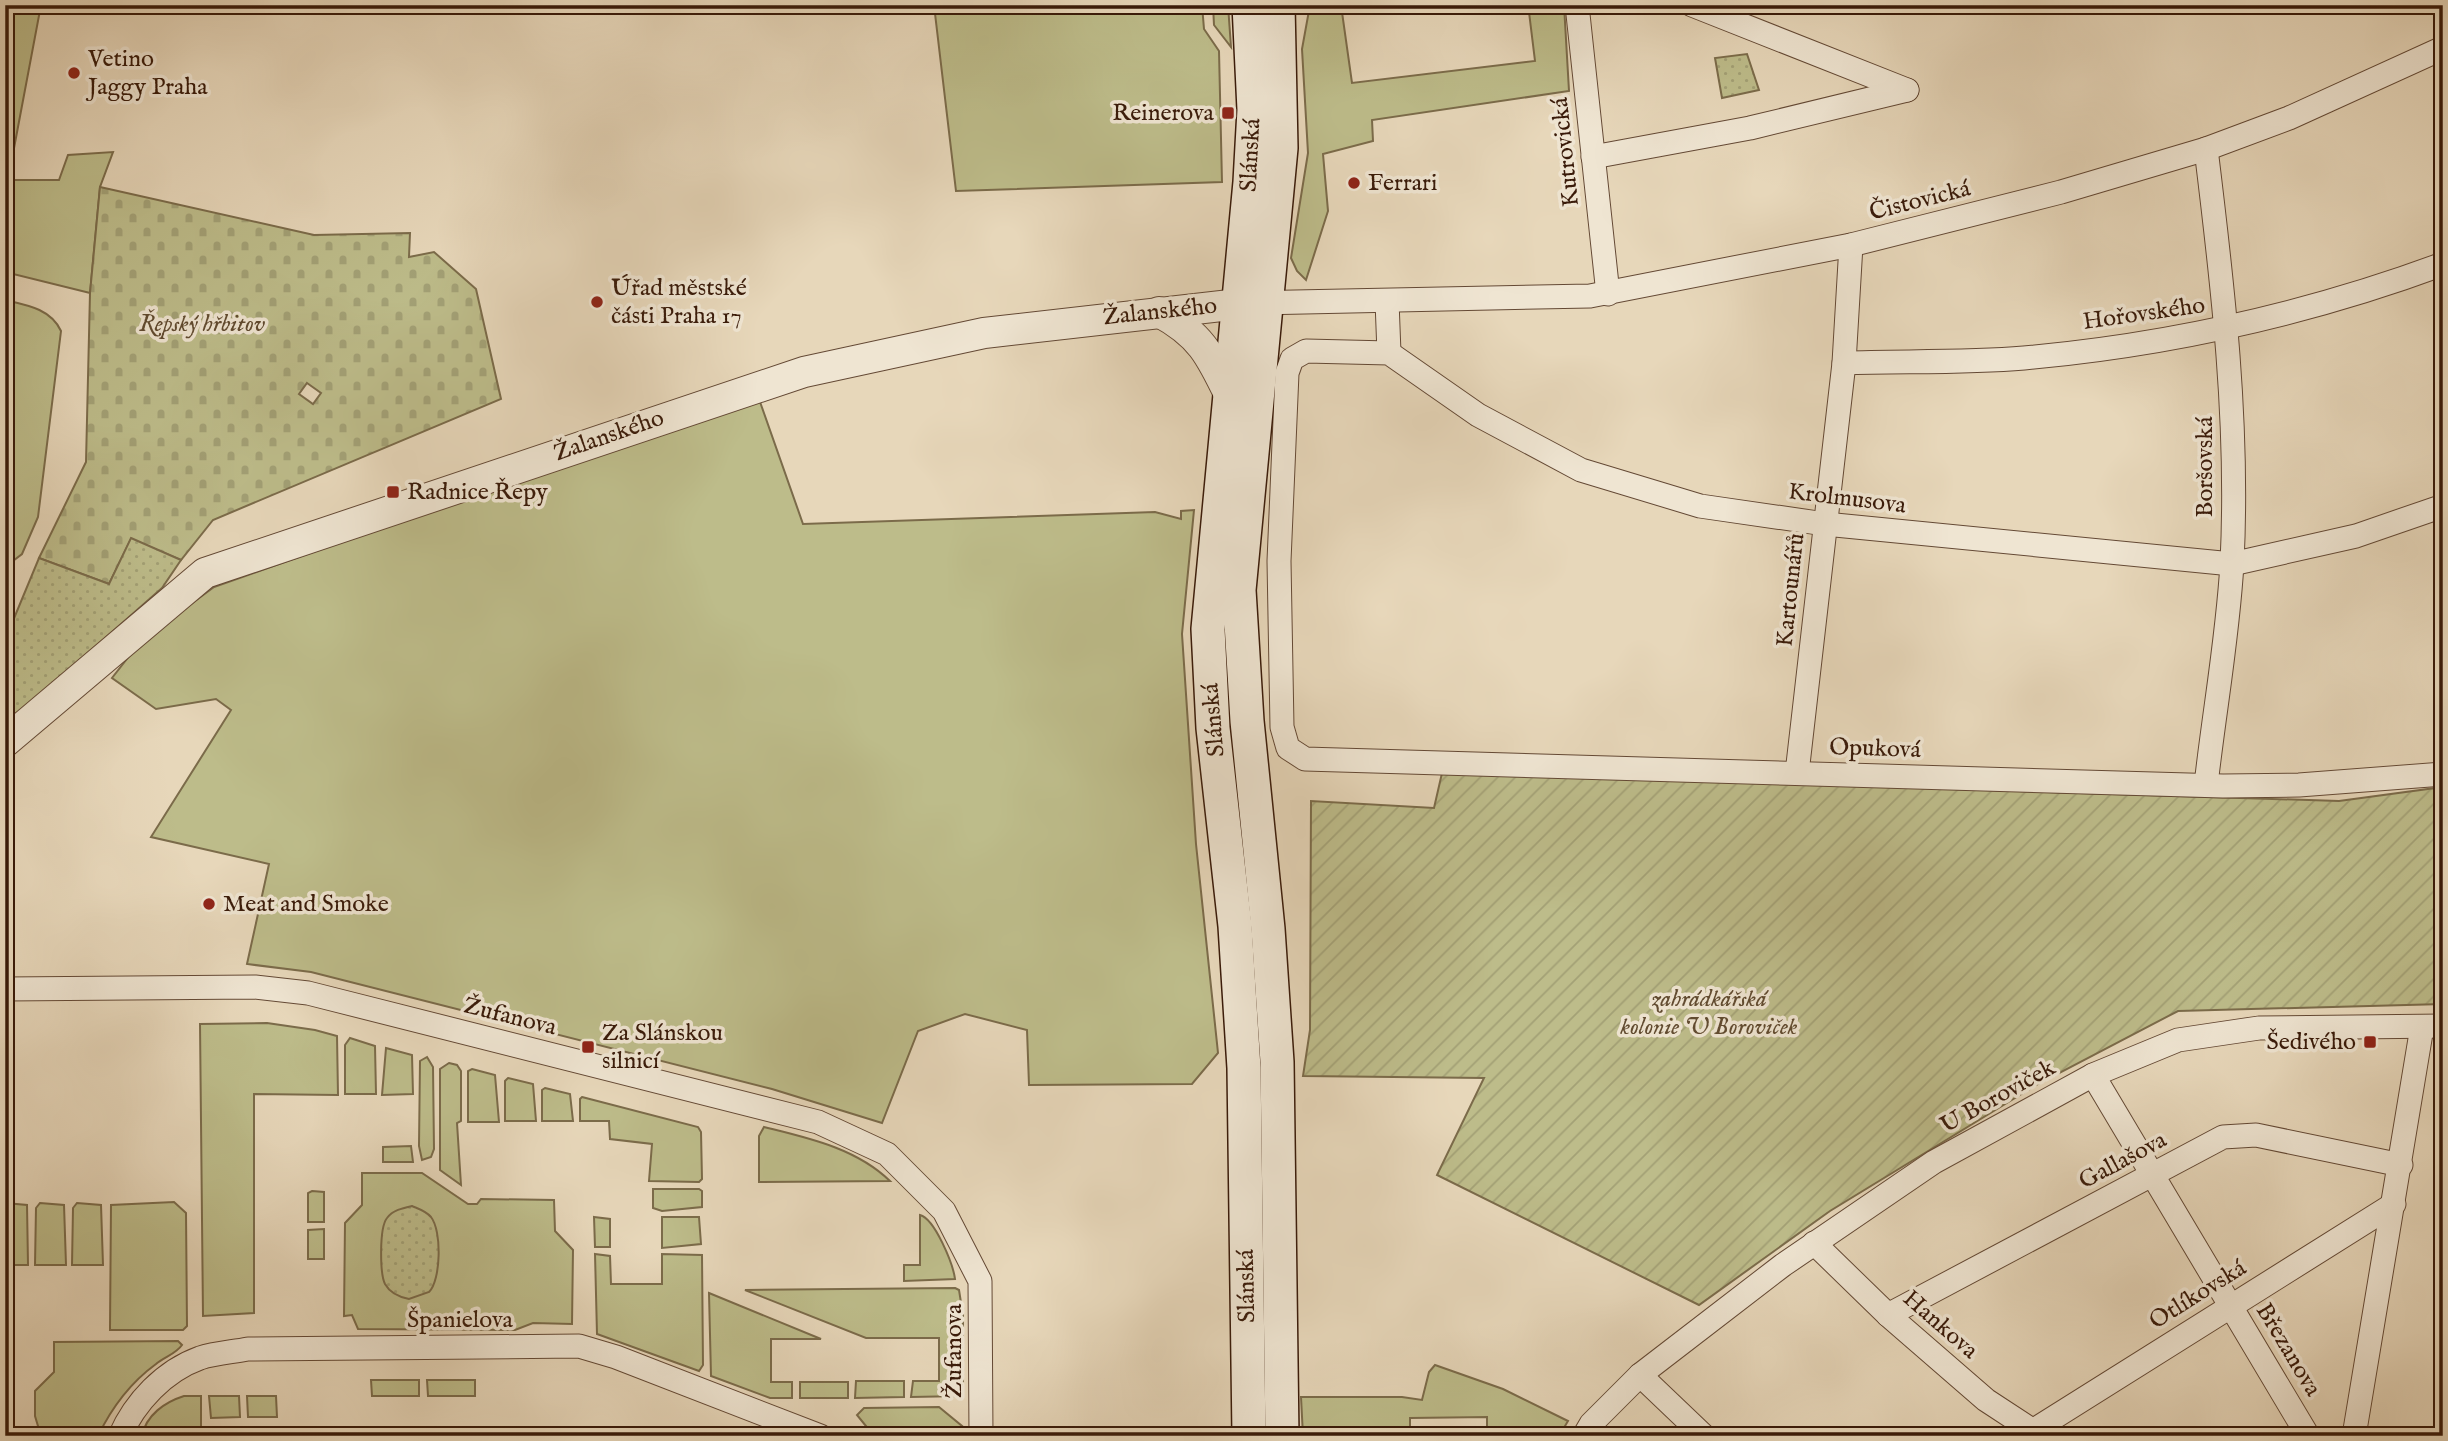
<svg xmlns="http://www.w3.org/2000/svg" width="2448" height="1441" font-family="'IM FELL English',serif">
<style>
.grass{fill:#bdbc8a;stroke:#7b6b4a;stroke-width:2}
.cemetery{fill:url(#cemetery-stones);stroke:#7b6b4a;stroke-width:2;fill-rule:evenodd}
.park{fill:url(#park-dots);stroke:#7b6b4a;stroke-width:2}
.garden{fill:url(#garden-furrows);stroke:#7b6b4a;stroke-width:2}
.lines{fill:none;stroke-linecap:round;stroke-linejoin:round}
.minor-casing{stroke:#644935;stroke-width:25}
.tertiary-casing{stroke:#644935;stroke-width:32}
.secondary-casing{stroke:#391a09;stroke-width:36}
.minor{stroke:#efe5d2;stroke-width:23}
.tertiary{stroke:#efe5d2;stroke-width:30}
.secondary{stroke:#efe5d2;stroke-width:33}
.poi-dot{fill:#8f2418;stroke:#efe5d2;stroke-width:2.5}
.labels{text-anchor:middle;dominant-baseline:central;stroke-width:7;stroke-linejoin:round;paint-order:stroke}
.poi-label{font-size:24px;fill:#391a09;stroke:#efe5d2;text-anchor:start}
.street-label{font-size:24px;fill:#391a09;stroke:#efe5d2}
.park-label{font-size:24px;font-style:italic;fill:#614b30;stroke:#efe5d2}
</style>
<defs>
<pattern id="cemetery-stones" width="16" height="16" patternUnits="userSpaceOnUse" patternTransform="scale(1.75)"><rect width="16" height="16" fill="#bdbc8a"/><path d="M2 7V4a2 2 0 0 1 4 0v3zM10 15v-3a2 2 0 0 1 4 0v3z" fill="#a3a176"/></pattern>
<pattern id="park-dots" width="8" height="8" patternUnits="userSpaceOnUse" patternTransform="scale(1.75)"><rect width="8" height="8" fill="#bdbc8a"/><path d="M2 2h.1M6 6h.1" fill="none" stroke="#a3a176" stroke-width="1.8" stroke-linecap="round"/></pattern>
<pattern id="garden-furrows" width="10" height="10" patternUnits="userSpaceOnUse" patternTransform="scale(1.75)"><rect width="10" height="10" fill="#bdbc8a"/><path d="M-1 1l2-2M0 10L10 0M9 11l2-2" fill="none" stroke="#a3a176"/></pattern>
</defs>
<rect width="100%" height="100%" fill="#e7d7ba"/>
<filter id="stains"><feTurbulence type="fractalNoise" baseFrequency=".00286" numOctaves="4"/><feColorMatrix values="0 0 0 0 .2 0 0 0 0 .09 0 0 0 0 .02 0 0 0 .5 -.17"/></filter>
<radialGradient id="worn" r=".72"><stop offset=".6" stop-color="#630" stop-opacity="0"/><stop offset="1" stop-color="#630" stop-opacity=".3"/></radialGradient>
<g class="grass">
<polygon points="5,5 41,5 8,180 59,180 68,155 113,152 100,187 90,293 5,272"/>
<polygon points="934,5 1202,5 1204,29 1219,51 1222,182 956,191"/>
<polygon points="1213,5 1228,5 1231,47 1214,25"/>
<polygon points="1310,5 1341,5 1352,83 1535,61 1529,12 1539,10 1539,5 1564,5 1569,91 1372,120 1373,141 1323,154 1328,211 1306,280 1297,271 1291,258 1308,153 1302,49"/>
<path d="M5,300c22,5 46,9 56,31l-23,186 -16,37 -17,13z"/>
<polygon points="759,399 803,524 1155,512 1181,519 1181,511 1194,510 1182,634 1196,844 1218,1053 1192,1084 1029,1085 1027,1030 965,1014 918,1031 882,1123 772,1089 311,972 247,964 269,864 151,837 231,710 216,699 156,709 112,678 141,641 214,587 561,464"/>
<polygon points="267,1023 315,1030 337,1036 338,1095 254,1094 254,1313 203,1316 200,1024"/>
<polygon points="350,1038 375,1046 376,1094 345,1094 345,1045"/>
<polygon points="386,1048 412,1055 413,1094 382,1095"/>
<polygon points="427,1057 433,1067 434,1149 431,1157 422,1160 419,1146 420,1061"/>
<polygon points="449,1063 457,1065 461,1071 461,1121 457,1123 461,1185 440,1170 440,1069"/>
<polygon points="472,1069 495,1075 499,1122 468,1122 468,1071"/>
<polygon points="508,1078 533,1084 536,1121 505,1121 505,1081"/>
<polygon points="545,1088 570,1094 573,1121 542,1121 542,1090"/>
<polygon points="582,1097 698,1127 701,1132 702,1179 699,1182 649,1181 652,1144 610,1139 609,1121 580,1121 580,1099"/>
<path d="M764,1127c44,11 92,21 126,54l-131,1v-46z"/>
<polygon points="411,1146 413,1162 383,1162 383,1147"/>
<polygon points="362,1173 422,1173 468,1204 477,1204 481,1199 554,1200 555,1231 573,1250 572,1324 533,1323 515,1330 358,1329 352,1315 344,1316 345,1223 362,1205"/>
<polygon points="653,1189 699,1189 702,1191 702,1207 662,1211 653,1208"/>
<polygon points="312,1191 324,1192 324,1222 308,1222 308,1193"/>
<polygon points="174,1202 186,1213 187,1326 183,1330 110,1330 111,1205"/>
<polygon points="5,1203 27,1205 28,1265 5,1265"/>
<polygon points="40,1203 64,1205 66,1265 35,1265 36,1208"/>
<polygon points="77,1203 101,1205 103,1265 72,1265 73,1208"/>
<path d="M920,1215c15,4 33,49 35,64l-51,2v-16h16z"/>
<polygon points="594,1217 610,1219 610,1247 595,1247"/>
<polygon points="662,1217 699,1217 701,1244 662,1248"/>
<polygon points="324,1229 324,1259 308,1259 308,1230"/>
<polygon points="595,1254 610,1256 611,1284 662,1284 662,1254 702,1255 703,1365 699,1371 597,1334"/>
<polygon points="955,1288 959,1290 963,1315 963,1396 911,1397 913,1381 939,1381 939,1338 866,1338 745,1290"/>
<polygon points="709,1293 821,1339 771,1339 771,1382 792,1382 792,1398 770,1398 711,1376"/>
<path d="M178,1341l4,4c-6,9 -18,12 -26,19 -26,19 -44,43 -58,72h-57l-6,-20v-25l19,-19v-30z"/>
<polygon points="5,1362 13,1363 13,1392 5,1393"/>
<polygon points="1435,1365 1503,1389 1568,1421 1559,1436 1487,1436 1487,1417 1410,1418 1410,1436 1303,1436 1301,1397 1402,1397 1422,1400 1429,1372"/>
<polygon points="371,1380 419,1380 419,1396 372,1396"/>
<polygon points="427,1380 475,1380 475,1396 428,1396"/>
<polygon points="856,1381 904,1381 904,1397 855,1398"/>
<rect x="800" y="1382" width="48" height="16"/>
<path d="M184,1396h17v37l-59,3c4,-21 23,-34 42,-40z"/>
<polygon points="209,1396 239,1396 240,1417 211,1418"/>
<polygon points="247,1396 276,1396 277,1417 248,1417"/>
<rect x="5" y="1400" width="8" height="30"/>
<polygon points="939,1407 962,1426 954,1436 874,1436 857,1415 864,1408"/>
</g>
<path class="cemetery" d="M100,187l214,48 96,-2 -1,24 25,-5 42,37 25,110 -288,121 -32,40 -50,-21 -22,45 -70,-26 47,-96 4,-169zM307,383l14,10 -8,11 -14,-10z"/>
<g class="park">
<polygon points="1747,54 1759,90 1722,98 1715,58"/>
<polygon points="131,538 181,560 162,588 5,726 5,640 39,558 109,584"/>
<path d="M412,1206c7,3 14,5 19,11 11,14 10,63 -2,75l-20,7c-10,-2 -19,-6 -24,-15 -5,-10 -6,-56 2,-66 6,-8 16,-10 25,-12z"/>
</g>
<polygon class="garden" points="1442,773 2339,801 2443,787 2443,1004 2178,1011 2038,1084 1830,1211 1699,1305 1437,1175 1484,1078 1303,1076 1310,1030 1311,801 1434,808"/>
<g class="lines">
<g class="minor-casing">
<g id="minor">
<polyline points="1577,5 1608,294"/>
<polyline points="1692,5 1907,90"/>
<polyline points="1593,157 1750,128 1907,90"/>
<polyline points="1387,301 1389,353"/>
<polyline points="1252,303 1590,296 1851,245 2061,192 2206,149 2289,118 2443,48"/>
<path d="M1844,363c59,-2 121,0 180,-5 143,-13 284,-44 419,-94"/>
<polyline points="2443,506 2356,536 2232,564 1825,524 1700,506 1581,470 1478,415 1389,353 1306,351 1292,359 1287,373 1279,561 1282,727 1288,748 1305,759 2223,786 2299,785 2443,774"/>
<polyline points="1797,773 1844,363 1851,245"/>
<path d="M2206,785c8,-73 22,-148 26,-222 7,-139 -9,-276 -26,-414"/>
<polyline points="5,989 255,987 308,993 818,1122 887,1154 944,1211 980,1281 981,1436"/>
<polyline points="2093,1075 2308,1436"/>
<polyline points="1814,1243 1888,1315 1986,1400 2041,1436"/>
<polyline points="1888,1315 2223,1137 2256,1135 2401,1165"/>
<polyline points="1640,1375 1704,1436"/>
<polyline points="2031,1432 2394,1204"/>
<path d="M120,1436c15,-34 44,-65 80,-78 15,-5 33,-6 48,-9l331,-3 37,11 204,79"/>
<polyline points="1584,1436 1591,1424 1640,1375 1783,1265 1934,1162 2093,1075 2178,1040 2259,1028 2443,1026"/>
<polyline points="2354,1436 2422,1027"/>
</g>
</g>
<g class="tertiary-casing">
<g id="tertiary">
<path d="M1159,312c41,22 51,42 71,84"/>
<polyline points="5,742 205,573 804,372 984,333 1239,304"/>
</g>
</g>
<g class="secondary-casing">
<g id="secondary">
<polyline points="1249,5 1254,110 1250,182 1208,629 1213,728 1235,926 1244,1068 1249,1436"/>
<polyline points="1278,5 1281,148 1239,590 1247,721 1268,929 1277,1062 1282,1436"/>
</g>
</g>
<use href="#minor" class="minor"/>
<use href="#tertiary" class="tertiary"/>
<use href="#secondary" class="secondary"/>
</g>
<g class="poi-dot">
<circle cx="74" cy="73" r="7"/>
<rect x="1221" y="106" width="14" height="14" rx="3.5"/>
<circle cx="1354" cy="183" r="7"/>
<circle cx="597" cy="302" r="7"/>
<rect x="386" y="485" width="14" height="14" rx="3.5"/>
<circle cx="209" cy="904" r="7"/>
<rect x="2363" y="1035" width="14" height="14" rx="3.5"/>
<rect x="581" y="1040" width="14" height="14" rx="3.5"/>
</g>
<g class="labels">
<g class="poi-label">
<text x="88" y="59">Vetino<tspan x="88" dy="28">Jaggy Praha</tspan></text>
<text x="1214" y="113" text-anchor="end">Reinerova</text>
<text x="1368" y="183">Ferrari</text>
<text x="611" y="288">Úřad městské<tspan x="611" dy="28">části Praha 17</tspan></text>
<text x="407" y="492">Radnice Řepy</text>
<text x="223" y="904">Meat and Smoke</text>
<text x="602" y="1033">Za Slánskou<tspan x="602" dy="28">silnicí</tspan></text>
<text x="2356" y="1042" text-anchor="end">Šedivého</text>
</g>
<g class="street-label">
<text transform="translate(1566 152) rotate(-96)">Kutrovická</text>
<text transform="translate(1251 155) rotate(-87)">Slánská</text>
<text transform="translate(1920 201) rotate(-14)">Čistovická</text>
<text transform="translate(1160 312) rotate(-6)">Žalanského</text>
<text transform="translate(2144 314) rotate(-8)">Hořovského</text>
<text transform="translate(609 436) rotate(-19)">Žalanského</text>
<text transform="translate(2205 467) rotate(-90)">Boršovská</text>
<text transform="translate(1847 499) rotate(7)">Krolmusova</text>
<text transform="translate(1791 590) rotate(-84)">Kartounářů</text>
<text transform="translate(1214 720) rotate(-95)">Slánská</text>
<text transform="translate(1875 749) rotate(2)">Opuková</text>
<text transform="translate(510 1017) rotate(14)">Žufanova</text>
<text transform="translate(1998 1097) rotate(-29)">U Boroviček</text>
<text transform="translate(2123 1161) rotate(-28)">Gallašova</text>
<text transform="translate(1247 1286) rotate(-91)">Slánská</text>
<text transform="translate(2198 1295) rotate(-32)">Otlíkovská</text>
<text x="460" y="1320">Španielova</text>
<text transform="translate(1940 1325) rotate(41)">Hankova</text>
<text transform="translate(2288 1350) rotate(59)">Březanova</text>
<text transform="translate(954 1351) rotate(-90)">Žufanova</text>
</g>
<g class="park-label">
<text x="202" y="324">Řepský hřbitov</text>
<text x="1709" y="999">zahrádkářská<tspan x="1709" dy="28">kolonie U Boroviček</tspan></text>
</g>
</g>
<rect width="2448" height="1441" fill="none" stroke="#e7d7ba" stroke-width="28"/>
<rect x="7" y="7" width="2434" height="1427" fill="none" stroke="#391a09" stroke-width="3.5"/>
<rect x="14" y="14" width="2420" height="1413" fill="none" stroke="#391a09" stroke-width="2"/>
<rect width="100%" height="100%" filter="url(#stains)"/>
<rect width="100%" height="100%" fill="url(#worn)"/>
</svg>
